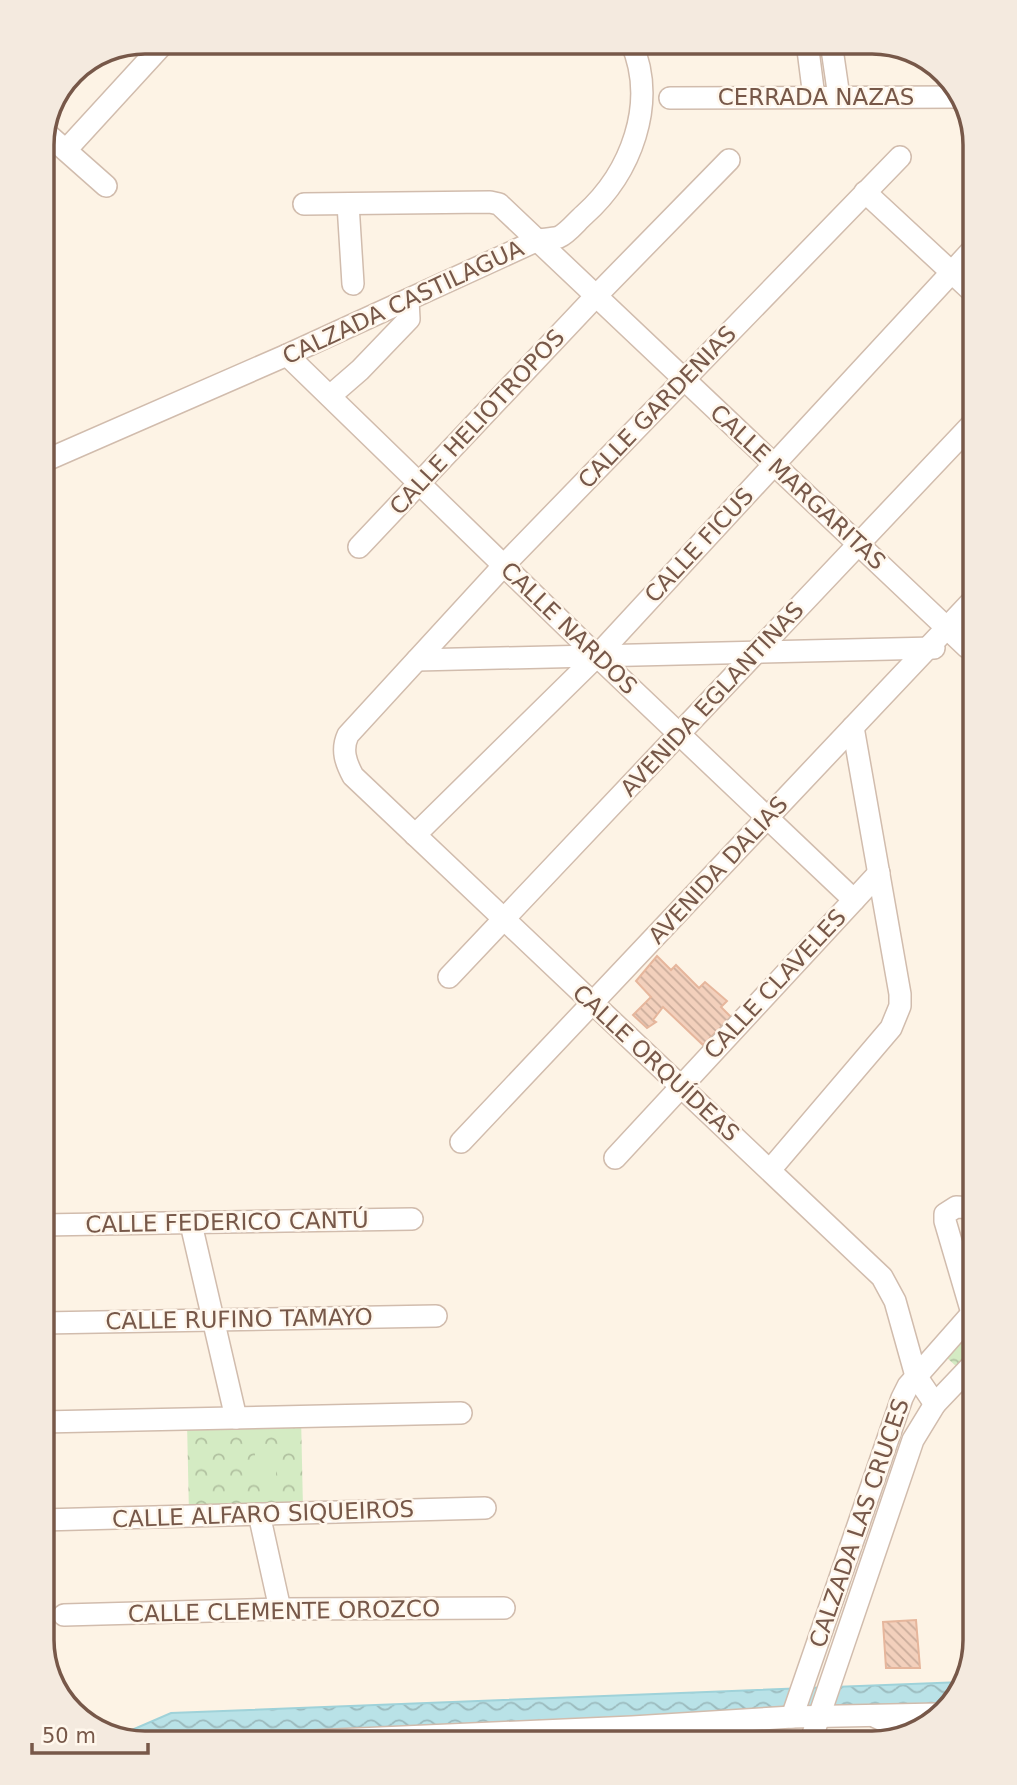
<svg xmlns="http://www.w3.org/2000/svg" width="1017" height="1785" font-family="'DejaVu Sans',sans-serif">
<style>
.park{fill:url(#park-crowns)}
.pitch{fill:#d4ebc3}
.water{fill:url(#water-waves);stroke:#9fd2d9;stroke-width:2}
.building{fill:url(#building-back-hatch);stroke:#e6b69c;stroke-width:2}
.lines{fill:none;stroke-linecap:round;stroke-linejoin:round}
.minor-casing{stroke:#d1bcad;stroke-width:24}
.minor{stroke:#fff;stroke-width:21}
.labels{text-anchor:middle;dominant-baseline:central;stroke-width:5;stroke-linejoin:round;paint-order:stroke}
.street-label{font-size:23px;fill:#775849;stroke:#fff7ec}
.rim{fill:none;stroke:#775849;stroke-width:3.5}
</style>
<defs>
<pattern id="park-crowns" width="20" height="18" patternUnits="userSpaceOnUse" patternTransform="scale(1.75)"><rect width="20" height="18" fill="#d4ebc3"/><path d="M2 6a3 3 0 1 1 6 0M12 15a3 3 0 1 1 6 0" fill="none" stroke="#b1c1a0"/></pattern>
<pattern id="water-waves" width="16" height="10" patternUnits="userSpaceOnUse" patternTransform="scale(1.75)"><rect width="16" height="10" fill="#b9e2e7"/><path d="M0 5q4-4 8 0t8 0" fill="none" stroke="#9bbabd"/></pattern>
<pattern id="building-back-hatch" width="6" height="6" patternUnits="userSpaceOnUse" patternTransform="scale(1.75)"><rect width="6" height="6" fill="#f3d0bc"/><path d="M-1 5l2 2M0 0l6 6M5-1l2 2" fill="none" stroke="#caac9b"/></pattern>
</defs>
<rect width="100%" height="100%" fill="#fdf3e5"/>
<g class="park">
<polygon points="975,1325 975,1348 957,1367 946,1357"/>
<polygon points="301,1416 303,1509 189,1514 187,1422"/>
</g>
<rect class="pitch" x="255" y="1444" width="21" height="38"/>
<polygon class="water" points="962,1682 958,1697 947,1706 173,1739 153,1732 129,1740 118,1736 171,1713"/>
<g class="building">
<polygon points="657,956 671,970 676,965 699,988 705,982 727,1001 721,1007 731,1017 703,1045 663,1007 653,1020 656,1022 647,1028 633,1015 651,997 636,981"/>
<polygon points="916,1620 920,1668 886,1668 883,1622"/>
</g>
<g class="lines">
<g class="minor-casing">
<g id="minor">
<polyline points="807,42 814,97"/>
<polyline points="831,42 839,97"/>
<polyline points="670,98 962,97"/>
<polyline points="45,132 106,186"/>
<polyline points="66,150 165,42"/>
<path d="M900,157l-396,408 -156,170c-7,15 -2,28 5,41l529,501 13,24 21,75 19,28"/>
<polyline points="865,192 975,294"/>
<polyline points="304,204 490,202 499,204 967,647"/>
<polyline points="348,204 353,284"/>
<polyline points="287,355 597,656 854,900"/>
<polyline points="330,396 360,370 409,319 408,300"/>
<path d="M42,462l245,-107 251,-115c6,-1 15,-1 21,-3 9,-4 18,-16 25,-22 47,-42 74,-112 47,-173"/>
<polyline points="359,547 595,297 729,160"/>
<polyline points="417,660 934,648"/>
<polyline points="415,835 597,656 975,247"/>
<polyline points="449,977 975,421"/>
<polyline points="461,1142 975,598"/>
<polyline points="615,1158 879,873"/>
<polyline points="770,1170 891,1028 900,1006 900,994 853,727"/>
<polyline points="191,1224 236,1418"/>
<polyline points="42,1225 412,1219"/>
<polyline points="972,1313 945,1221 945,1214 956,1207 975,1208"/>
<polyline points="42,1323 436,1316"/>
<polyline points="42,1422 461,1413"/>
<polyline points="259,1514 280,1609"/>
<polyline points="42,1520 485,1508"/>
<polyline points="64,1615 280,1609 504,1608"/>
<polyline points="792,1717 902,1398 908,1386 975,1310"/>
<polyline points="876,1717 913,1734"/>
<polyline points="268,1743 632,1727 792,1717 939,1714"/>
<polyline points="810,1743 913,1440 935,1404 975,1362"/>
</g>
</g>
<use href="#minor" class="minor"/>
</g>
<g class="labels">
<g class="street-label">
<text x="816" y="97">CERRADA NAZAS</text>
<text transform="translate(403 302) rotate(-25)">CALZADA CASTILAGUA</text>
<text transform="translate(657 407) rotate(-46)">CALLE GARDENIAS</text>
<text transform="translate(477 422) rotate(-47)">CALLE HELIOTROPOS</text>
<text transform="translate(798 487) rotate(43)">CALLE MARGARITAS</text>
<text transform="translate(699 545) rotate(-47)">CALLE FICUS</text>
<text transform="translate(569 628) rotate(44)">CALLE NARDOS</text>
<text transform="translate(712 699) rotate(-47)">AVENIDA EGLANTINAS</text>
<text transform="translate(718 870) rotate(-47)">AVENIDA DALIAS</text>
<text transform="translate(775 984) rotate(-47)">CALLE CLAVELES</text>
<text transform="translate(656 1063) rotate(43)">CALLE ORQUÍDEAS</text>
<text transform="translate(227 1222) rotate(-1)">CALLE FEDERICO CANTÚ</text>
<text transform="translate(239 1319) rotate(-1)">CALLE RUFINO TAMAYO</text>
<text transform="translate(263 1514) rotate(-2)">CALLE ALFARO SIQUEIROS</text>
<text transform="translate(859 1523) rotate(-71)">CALZADA LAS CRUCES</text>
<text transform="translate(284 1611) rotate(-1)">CALLE CLEMENTE OROZCO</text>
</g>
</g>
<path d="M0 0H1017V1785H0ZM145 54H872A91 91 0 0 1 963 145V1640A91 91 0 0 1 872 1731H145A91 91 0 0 1 54 1640V145A91 91 0 0 1 145 54Z" fill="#f4eadf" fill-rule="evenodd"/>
<path class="rim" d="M145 54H872A91 91 0 0 1 963 145V1640A91 91 0 0 1 872 1731H145A91 91 0 0 1 54 1640V145A91 91 0 0 1 145 54Z"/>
<path d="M32 1743v10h116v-10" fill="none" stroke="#775849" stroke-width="3.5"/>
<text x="42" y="1743" font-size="21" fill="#775849" stroke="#fff7ec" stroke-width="5" paint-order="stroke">50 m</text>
</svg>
